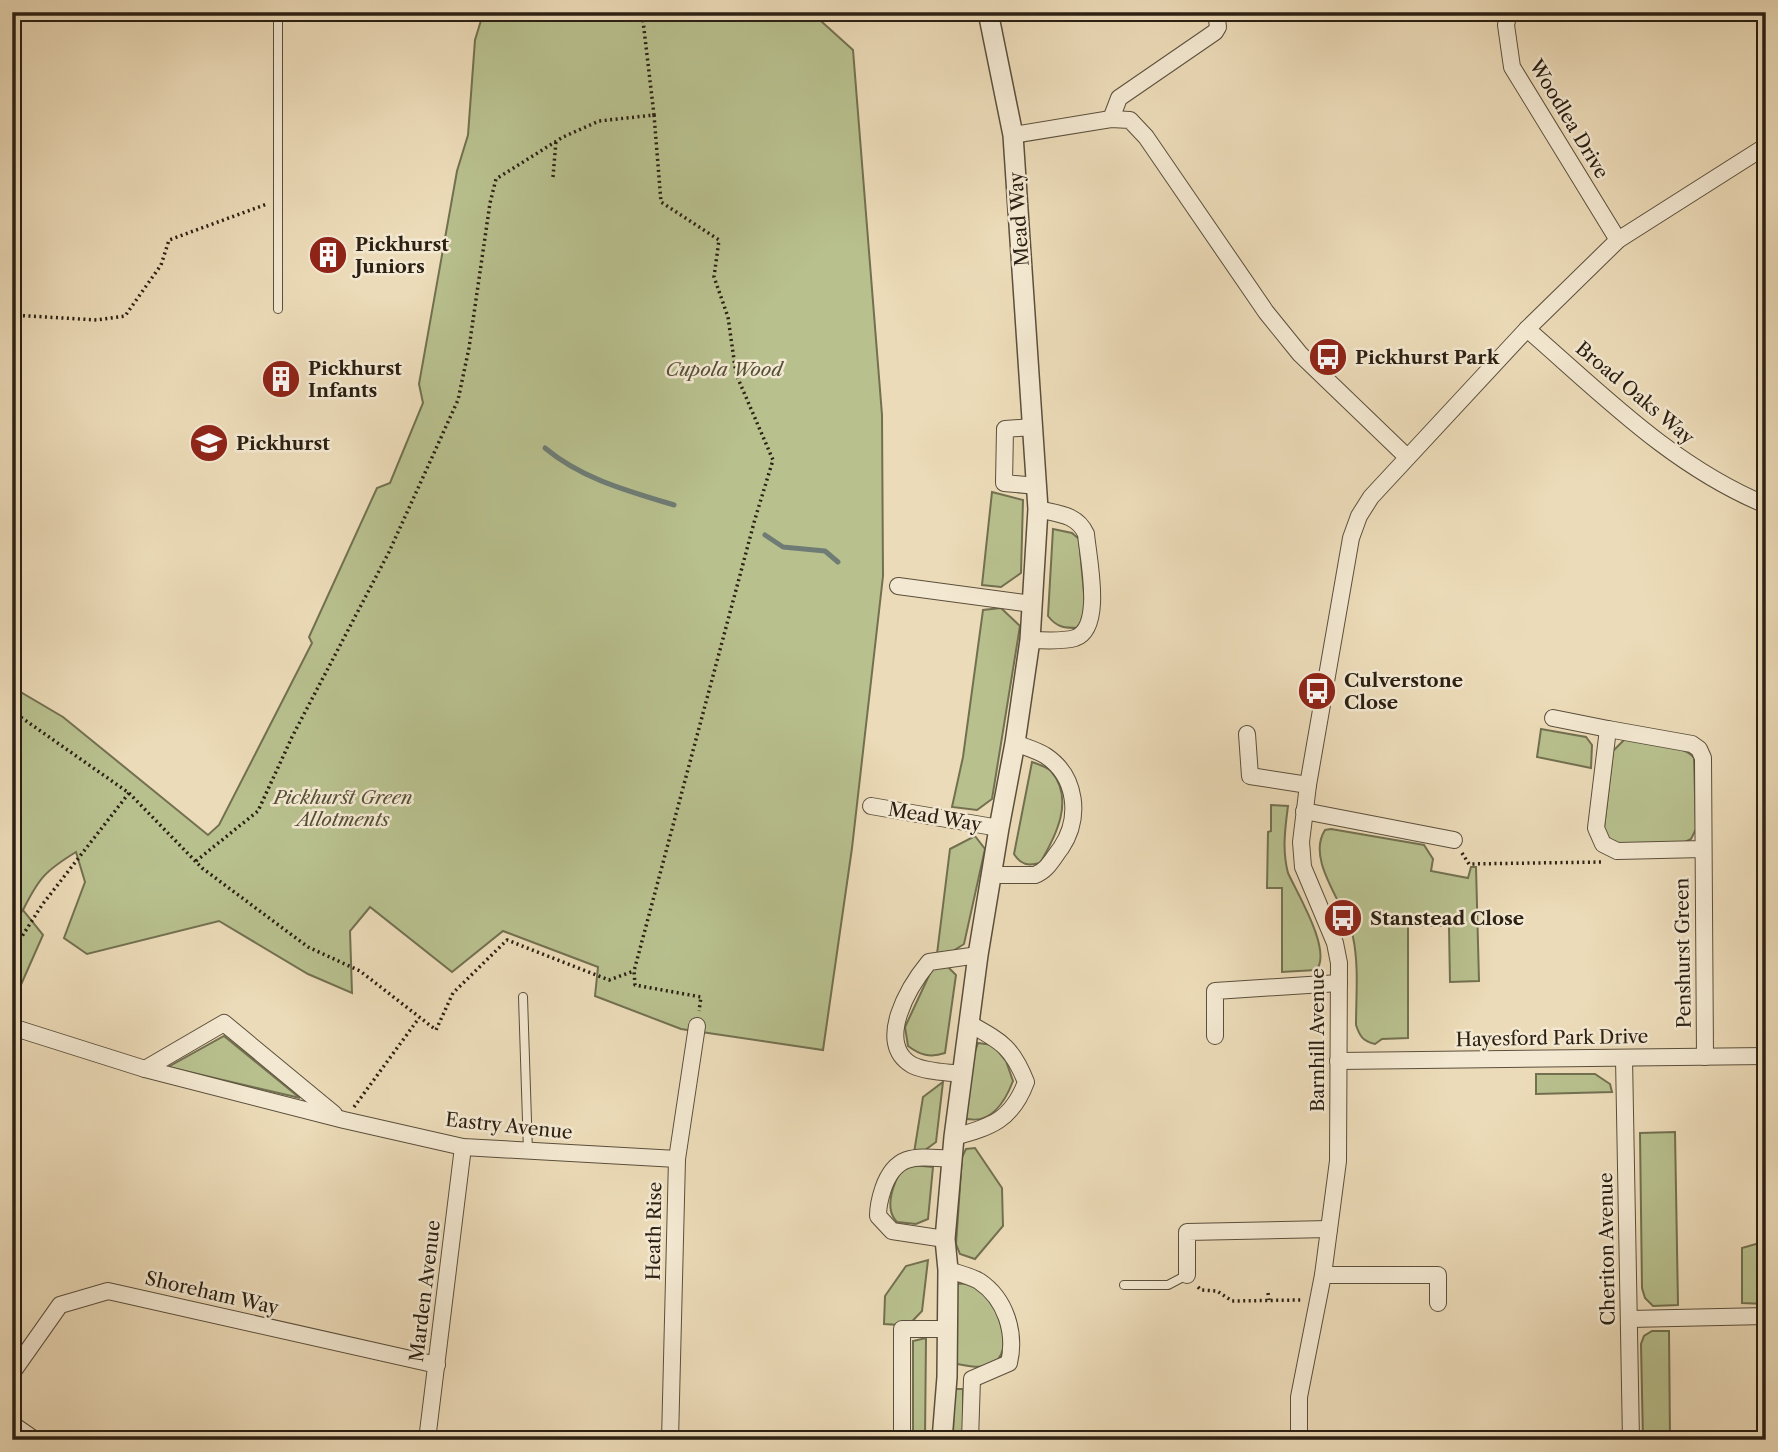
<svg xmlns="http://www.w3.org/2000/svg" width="1778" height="1452" font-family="'Libre Caslon Text',serif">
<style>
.green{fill:#b8c08e;stroke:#727050;stroke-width:2}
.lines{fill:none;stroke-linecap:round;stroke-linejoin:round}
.stream{stroke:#6e7c75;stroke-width:5}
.service-casing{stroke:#5b4f3c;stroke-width:10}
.minor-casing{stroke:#5b4f3c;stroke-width:18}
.tertiary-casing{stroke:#5b4f3c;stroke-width:22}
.path{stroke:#2b2013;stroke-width:3.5;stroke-dasharray:2 3.5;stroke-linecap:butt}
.service{stroke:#f3e8d1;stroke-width:8}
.minor{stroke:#f3e8d1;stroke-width:16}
.tertiary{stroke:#f3e8d1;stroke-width:19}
.labels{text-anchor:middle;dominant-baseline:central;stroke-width:5;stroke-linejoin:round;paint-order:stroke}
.street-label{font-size:19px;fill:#2b2013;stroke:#f3e8d1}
.poi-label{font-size:19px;font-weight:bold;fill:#2b2013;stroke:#f3e8d1;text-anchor:start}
.park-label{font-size:19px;font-style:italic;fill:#555038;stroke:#f3e8d1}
</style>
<rect width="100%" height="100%" fill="#ecdbb8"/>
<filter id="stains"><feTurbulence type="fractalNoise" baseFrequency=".00286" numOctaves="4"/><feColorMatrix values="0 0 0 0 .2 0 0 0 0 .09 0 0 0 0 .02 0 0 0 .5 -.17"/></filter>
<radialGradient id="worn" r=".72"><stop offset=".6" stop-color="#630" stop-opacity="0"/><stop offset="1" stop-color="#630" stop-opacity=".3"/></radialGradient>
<g class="green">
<path d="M511,12h300l42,38 29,365 1,161 -31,272 -29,202 -142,-21 -86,-33 3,-29 -95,-36 -51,41 -82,-65 -20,24 2,62 -44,-19 -89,-53 -132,33 -23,-16 21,-56 -9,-30c-31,19 -37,26 -53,58l20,25 -31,70v-80l11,-15 -11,-7v-216l51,30 145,118 11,-10 93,-182 -3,-6 68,-149 13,-5 33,-80 -4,-19 38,-213 11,-36 7,-95 8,-26z"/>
<polygon points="992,492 1023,500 1021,573 1001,587 982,585"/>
<path d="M1053,529l19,4 7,6 7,77 -6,12c-15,0 -23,0 -32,-12z"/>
<polygon points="1001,608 1020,626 992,799 977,810 952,807 963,757 983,610"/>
<polygon points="1541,729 1586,737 1592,745 1591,768 1537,757"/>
<path d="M1624,740c15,-1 61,5 70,18l2,71 -5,10 -8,4h-70l-7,-8 -2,-7 9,-77z"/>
<path d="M1032,762c6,2 15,5 19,9 24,28 5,65 -11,92 -12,3 -19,2 -26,-9z"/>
<path d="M1271,805l17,1c-3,23 -6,44 0,67 9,20 45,79 28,97l-34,2v-84h-15l1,-56 3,-1z"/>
<path d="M1331,829l93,16 9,14 -2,12 37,7 3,-11h5l3,114 -29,1 -1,-56 -41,-1v113l-26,1 -7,5c-12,-3 -15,-7 -19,-19 0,-28 3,-60 -3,-88 -6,-31 -48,-76 -28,-107z"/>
<polygon points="975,836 985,849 964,944 936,962 950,849"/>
<path d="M947,966l9,9 -11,78c-15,5 -25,2 -37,-7l-3,-19 28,-60z"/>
<polygon points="224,1036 300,1098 168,1067"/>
<path d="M978,1043l15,2 13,16 7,20c-8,21 -23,45 -49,37l7,-56z"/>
<polygon points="1536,1074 1595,1074 1610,1084 1612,1092 1536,1094"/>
<polygon points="943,1082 936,1142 913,1159 923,1097"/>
<polygon points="1675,1132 1678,1305 1653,1306 1645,1298 1642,1288 1640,1133"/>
<polygon points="975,1148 1002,1188 1003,1226 975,1259 960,1254 956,1244 962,1157 966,1149"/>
<path d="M911,1165l22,2 -5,52 -12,5 -19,-2c-14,-14 -3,-40 6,-55z"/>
<polygon points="1766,1241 1766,1304 1742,1303 1742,1248"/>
<polygon points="928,1260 922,1311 900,1334 900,1325 884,1324 885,1296 906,1266"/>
<path d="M954,1284c5,0 12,-1 16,0 23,6 47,62 25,78 -12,8 -29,4 -42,1z"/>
<polygon points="1652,1331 1669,1331 1670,1440 1643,1440 1641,1344 1644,1336"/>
<polygon points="926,1338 925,1440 913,1440 913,1341"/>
<polygon points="954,1389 963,1389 963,1440 953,1440"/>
</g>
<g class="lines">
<g class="stream">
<path d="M545,448c37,31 83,43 129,57"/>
<polyline points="765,535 783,547 825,551 838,562"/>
</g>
<g class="service-casing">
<g id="service">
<polyline points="278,12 278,309"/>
<polyline points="523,997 528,1152"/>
<polyline points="1124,1285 1168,1285 1187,1275"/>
</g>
</g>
<g class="minor-casing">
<g id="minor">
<polyline points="1509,12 1506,25 1512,67 1618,240"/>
<polyline points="1111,119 1119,98 1215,32 1218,27 1216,12"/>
<polyline points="1013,135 1111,119 1130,120 1146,137 1266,312 1300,354 1407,457"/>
<path d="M1527,329c76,66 145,137 239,176"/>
<polyline points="1033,427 1005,429 1004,483 1037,486"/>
<polyline points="898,586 1032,604"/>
<path d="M1030,640c14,0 32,2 45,-2 29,-10 13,-80 11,-104 -9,-20 -28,-20 -48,-25"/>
<polyline points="1553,718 1608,729"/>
<polyline points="1247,734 1250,776 1308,785"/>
<polyline points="871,806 999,828"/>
<polyline points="1304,811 1454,840"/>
<polyline points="1703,849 1617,851 1603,844 1596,828 1608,729 1692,744 1699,749 1703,758 1705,1057"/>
<path d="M992,875h43c13,-5 18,-17 26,-27 20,-30 16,-71 -15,-92 -9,-6 -21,-9 -31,-13"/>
<polyline points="12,1027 145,1069 344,1120 463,1147 677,1159"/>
<polyline points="1215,1036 1215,991 1339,983"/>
<polyline points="1624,1058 1631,1440"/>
<polyline points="1338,1061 1766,1056"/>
<polyline points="145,1069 224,1023 334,1114"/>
<path d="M961,1074c-15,-2 -35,-2 -49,-9 -38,-22 -2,-80 17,-103l49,-7"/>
<path d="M954,1137c37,-10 58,-17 72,-55 -14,-35 -24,-40 -56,-58"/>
<path d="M945,1239l-53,-8 -14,-15c0,-10 2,-18 5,-27 13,-38 36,-32 69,-30"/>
<path d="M948,1270c10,3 22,6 31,11 27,18 37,52 30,82l-37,16 -2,61"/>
<polyline points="1187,1275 1187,1232 1329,1229"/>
<polyline points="1323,1275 1438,1275 1438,1303"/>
<polyline points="1629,1319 1766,1316"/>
<polyline points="12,1373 60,1305 108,1291 437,1365"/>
<polyline points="12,1424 35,1440"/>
<polyline points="427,1440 463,1147"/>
<polyline points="670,1440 677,1159 697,1026"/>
<polyline points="902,1440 902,1329 947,1329"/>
<polyline points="1299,1440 1299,1397 1323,1275 1338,1161 1339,963 1335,943 1303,867 1301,842 1308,785 1351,538 1359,516 1371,497 1527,329 1618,240 1766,146"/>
</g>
</g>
<g class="tertiary-casing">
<polyline id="tertiary" points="942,1440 947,1377 948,1270 945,1239 954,1137 978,955 999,828 1015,743 1030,640 1038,509 1013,135 988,12"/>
</g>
<g class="path">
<polyline points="654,115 661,202 719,240 714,277 728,317 736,374 773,460 755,519 634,971 635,985 701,997 699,1011"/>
<polyline points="553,177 556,141"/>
<polyline points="12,315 97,320 125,316 161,265 169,240 267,204"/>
<polyline points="12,711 129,793 42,905 12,952"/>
<polyline points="129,793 202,868 308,947 360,971 436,1030 453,993 507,940 609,980 634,971"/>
<polyline points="1462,853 1469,864 1602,862"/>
<polyline points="196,861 258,811 292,737 389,552 458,400 469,348 490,203 496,179 563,137 599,121 654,115 642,12"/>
<polyline points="354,1107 419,1018"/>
<polyline points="1198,1287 1201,1290 1217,1291 1232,1301 1301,1300"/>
<polyline points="1268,1293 1269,1300"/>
</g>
<use href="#service" class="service"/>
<use href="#minor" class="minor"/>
<use href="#tertiary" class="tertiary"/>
</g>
<defs>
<g id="building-disc" transform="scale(2.0125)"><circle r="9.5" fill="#8f2418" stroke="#f3e8d1"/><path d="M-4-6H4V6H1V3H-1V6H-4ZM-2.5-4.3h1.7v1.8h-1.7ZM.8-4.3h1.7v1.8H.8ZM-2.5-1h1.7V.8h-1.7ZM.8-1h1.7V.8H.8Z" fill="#fff"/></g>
<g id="bus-disc" transform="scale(2.0125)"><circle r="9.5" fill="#8f2418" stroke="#f3e8d1"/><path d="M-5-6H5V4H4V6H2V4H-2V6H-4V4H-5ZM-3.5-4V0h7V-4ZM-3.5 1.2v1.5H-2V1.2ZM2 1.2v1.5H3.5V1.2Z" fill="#fff"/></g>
<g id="school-disc" transform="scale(2.0125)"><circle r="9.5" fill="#8f2418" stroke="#f3e8d1"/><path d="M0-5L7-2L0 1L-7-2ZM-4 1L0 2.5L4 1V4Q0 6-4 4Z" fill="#fff"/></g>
</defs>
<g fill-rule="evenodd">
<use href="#building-disc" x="328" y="255"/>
<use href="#bus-disc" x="1328" y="357"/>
<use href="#building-disc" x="281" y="379"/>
<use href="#school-disc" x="209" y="443"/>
<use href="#bus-disc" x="1317" y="691"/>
<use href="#bus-disc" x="1343" y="918"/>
</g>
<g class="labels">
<g class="street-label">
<text transform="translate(1569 119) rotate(59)">Woodlea Drive</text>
<text transform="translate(1019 219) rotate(-94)">Mead Way</text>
<text transform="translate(1635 393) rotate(40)">Broad Oaks Way</text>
<text transform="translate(935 817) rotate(10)">Mead Way</text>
<text transform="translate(1683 953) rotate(-91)">Penshurst Green</text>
<text transform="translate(1552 1038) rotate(-1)">Hayesford Park Drive</text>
<text transform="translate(1317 1040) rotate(-90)">Barnhill Avenue</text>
<text transform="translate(509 1126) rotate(6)">Eastry Avenue</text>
<text transform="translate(654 1231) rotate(-89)">Heath Rise</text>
<text transform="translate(1607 1249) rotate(-91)">Cheriton Avenue</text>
<text transform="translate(425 1291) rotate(-83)">Marden Avenue</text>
<text transform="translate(212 1293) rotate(13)">Shoreham Way</text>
</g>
<g class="poi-label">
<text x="355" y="244">Pickhurst<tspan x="355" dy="22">Juniors</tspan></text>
<text x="1355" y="357">Pickhurst Park</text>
<text x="308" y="368">Pickhurst<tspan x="308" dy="22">Infants</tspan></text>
<text x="236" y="443">Pickhurst</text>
<text x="1344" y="680">Culverstone<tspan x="1344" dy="22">Close</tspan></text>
<text x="1370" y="918">Stanstead Close</text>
</g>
<g class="park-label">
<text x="724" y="369">Cupola Wood</text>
<text x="343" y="797">Pickhurst Green<tspan x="343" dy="22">Allotments</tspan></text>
</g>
</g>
<rect width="1778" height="1452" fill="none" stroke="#ecdbb8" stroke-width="42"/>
<rect x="14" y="14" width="1750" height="1424" fill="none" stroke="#2b2013" stroke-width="3.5"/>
<rect x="21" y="21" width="1736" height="1410" fill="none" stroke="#2b2013" stroke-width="2"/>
<rect width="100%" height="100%" filter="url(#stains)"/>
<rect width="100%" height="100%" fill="url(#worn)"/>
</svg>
